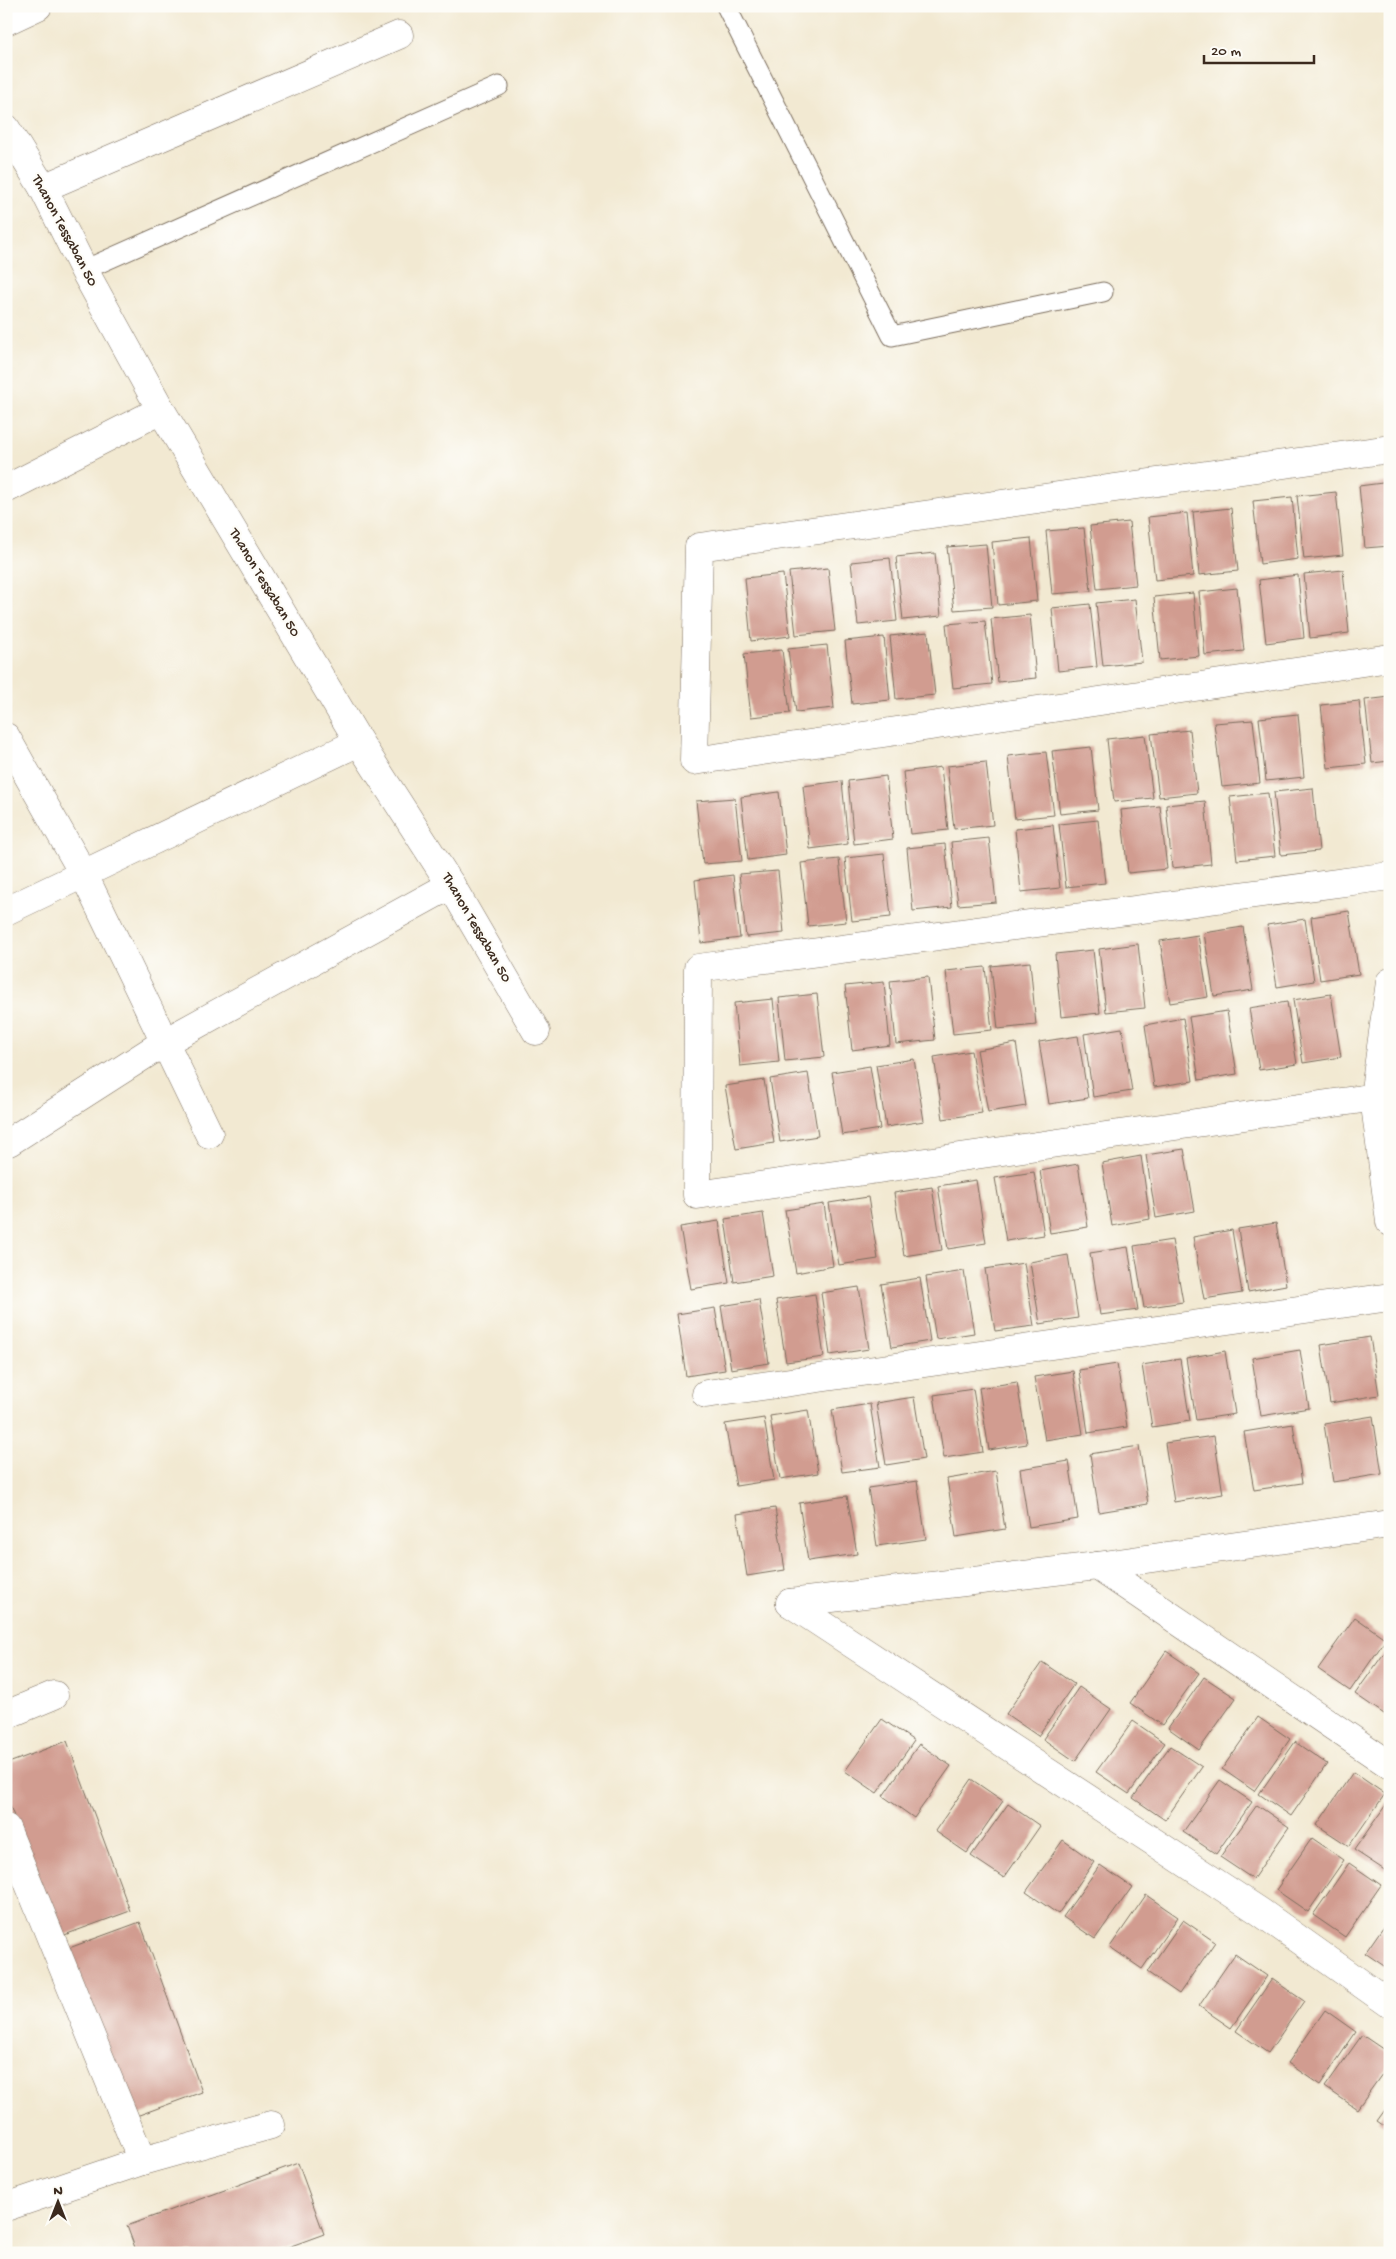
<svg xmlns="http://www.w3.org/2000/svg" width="1396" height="2259" font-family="'Gochi Hand',sans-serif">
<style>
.building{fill:#d19c90}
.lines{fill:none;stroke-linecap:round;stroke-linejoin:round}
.service-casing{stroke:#7b6d5d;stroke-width:21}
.minor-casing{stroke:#7b6d5d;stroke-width:29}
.service{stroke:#fff;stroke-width:19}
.minor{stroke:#fff;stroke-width:28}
.labels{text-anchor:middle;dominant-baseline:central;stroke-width:4.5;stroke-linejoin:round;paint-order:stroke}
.street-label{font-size:15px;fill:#3b2a1e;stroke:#fdfcf7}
</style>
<rect width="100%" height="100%" fill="#fdfcf7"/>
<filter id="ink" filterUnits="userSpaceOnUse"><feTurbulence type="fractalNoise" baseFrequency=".02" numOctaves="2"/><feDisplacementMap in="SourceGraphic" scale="10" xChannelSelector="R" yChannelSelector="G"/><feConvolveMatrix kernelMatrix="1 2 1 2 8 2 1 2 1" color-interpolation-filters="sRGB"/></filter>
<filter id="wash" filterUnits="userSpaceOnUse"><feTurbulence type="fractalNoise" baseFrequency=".0096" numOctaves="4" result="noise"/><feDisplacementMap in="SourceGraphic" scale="20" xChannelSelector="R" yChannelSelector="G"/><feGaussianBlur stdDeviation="1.12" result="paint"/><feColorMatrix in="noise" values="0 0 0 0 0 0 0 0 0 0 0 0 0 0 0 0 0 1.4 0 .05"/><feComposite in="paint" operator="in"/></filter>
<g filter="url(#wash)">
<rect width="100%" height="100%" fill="#f2e9d2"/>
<g id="blocks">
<g class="building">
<polygon points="1390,482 1390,546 1365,548 1359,486"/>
<polygon points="1336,492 1343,555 1304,559 1297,496"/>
<polygon points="1292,497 1298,559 1260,564 1253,501"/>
<polygon points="1231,508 1238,571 1199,575 1193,512"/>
<polygon points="1187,513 1193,576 1155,580 1148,517"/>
<polygon points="1129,522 1136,585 1097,589 1090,526"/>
<polygon points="1084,528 1091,591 1052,594 1046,531"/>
<polygon points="1031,538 1037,601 998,605 992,542"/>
<polygon points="986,544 992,607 954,610 947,547"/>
<polygon points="935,553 941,616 903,620 896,557"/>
<polygon points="890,558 897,621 858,625 851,562"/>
<polygon points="828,568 835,631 796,635 789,572"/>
<polygon points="1343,570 1349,633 1310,638 1304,574"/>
<polygon points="783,574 790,636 751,641 745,578"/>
<polygon points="1298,575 1304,638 1266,643 1259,580"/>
<polygon points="1237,588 1244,651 1205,655 1199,592"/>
<polygon points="1193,593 1199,656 1160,660 1154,597"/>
<polygon points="1135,599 1142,662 1103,666 1096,603"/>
<polygon points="1090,604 1097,667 1058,671 1052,608"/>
<polygon points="1030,615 1036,678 998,682 991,619"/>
<polygon points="985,621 992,684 953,688 946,624"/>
<polygon points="928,632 935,695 896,699 890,636"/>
<polygon points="884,637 890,700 852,704 845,641"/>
<polygon points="827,645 834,708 796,712 788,649"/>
<polygon points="782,650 790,713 751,717 744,654"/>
<polygon points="1390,697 1390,761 1372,763 1365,700"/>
<polygon points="1359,701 1366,764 1328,768 1321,705"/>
<polygon points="1298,714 1304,777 1266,781 1259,718"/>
<polygon points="1253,720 1260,783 1222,787 1214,723"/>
<polygon points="1190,730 1197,793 1159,797 1151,734"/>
<polygon points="1145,735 1153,798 1114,802 1107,739"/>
<polygon points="1091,747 1098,810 1060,814 1052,751"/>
<polygon points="1046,752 1054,815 1015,819 1008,756"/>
<polygon points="986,762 993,825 954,829 947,766"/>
<polygon points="941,767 948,830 910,834 903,772"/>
<polygon points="886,776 893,839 854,844 848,781"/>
<polygon points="842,781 848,844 810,849 803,786"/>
<polygon points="1313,788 1319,851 1281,855 1274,792"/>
<polygon points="779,792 786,855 748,860 741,797"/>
<polygon points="1268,793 1275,856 1237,860 1230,797"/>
<polygon points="735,798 742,861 703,864 696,801"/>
<polygon points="1205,801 1211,864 1172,868 1166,805"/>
<polygon points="1160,806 1167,869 1128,873 1121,810"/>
<polygon points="1098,820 1105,883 1066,887 1059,824"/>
<polygon points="1053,825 1060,888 1021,892 1015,829"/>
<polygon points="989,838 996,902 958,905 951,842"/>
<polygon points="945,844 952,907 913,911 907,848"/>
<polygon points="884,854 891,917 852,921 845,858"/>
<polygon points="839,859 846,922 808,926 801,863"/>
<polygon points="778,871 784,933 746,937 739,874"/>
<polygon points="733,875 740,938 701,943 695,880"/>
<polygon points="1349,911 1359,974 1320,980 1311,917"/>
<polygon points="1305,919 1314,981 1277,987 1267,925"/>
<polygon points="1243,927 1253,990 1214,996 1204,933"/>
<polygon points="1198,935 1208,997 1170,1003 1160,941"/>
<polygon points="1138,944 1145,1008 1106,1012 1099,949"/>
<polygon points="1093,950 1100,1013 1061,1017 1055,954"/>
<polygon points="1030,962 1036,1025 998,1029 991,966"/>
<polygon points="985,967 992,1030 953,1034 946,971"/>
<polygon points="928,977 935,1040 896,1044 890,981"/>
<polygon points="884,982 890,1045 852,1050 845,986"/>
<polygon points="817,994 824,1057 785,1061 779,998"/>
<polygon points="1331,994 1341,1057 1303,1063 1293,1000"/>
<polygon points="773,999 779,1062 740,1066 734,1003"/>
<polygon points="1287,1002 1297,1064 1259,1070 1249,1008"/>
<polygon points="1227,1011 1237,1074 1199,1080 1189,1017"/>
<polygon points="1183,1018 1193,1081 1154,1087 1145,1025"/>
<polygon points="1122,1028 1132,1091 1093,1097 1084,1034"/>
<polygon points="1078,1036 1088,1098 1049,1104 1039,1042"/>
<polygon points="1016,1043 1026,1106 988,1112 977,1050"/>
<polygon points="971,1051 982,1113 943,1119 934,1057"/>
<polygon points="914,1059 924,1121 886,1127 876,1065"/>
<polygon points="870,1066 880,1129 842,1135 832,1072"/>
<polygon points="808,1073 818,1136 780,1142 770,1079"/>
<polygon points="764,1080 774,1143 736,1149 725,1086"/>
<polygon points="1184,1149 1195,1211 1156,1218 1146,1155"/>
<polygon points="1141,1156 1150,1219 1112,1226 1102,1163"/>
<polygon points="1078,1164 1088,1227 1050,1233 1040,1171"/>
<polygon points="1034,1172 1044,1235 1006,1241 995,1178"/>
<polygon points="976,1180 986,1243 948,1249 938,1186"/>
<polygon points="932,1187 942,1250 904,1256 894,1193"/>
<polygon points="868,1197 878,1259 839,1265 829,1203"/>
<polygon points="824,1204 833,1266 796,1273 785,1210"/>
<polygon points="763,1213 773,1276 734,1282 725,1219"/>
<polygon points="719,1221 729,1283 691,1289 680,1227"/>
<polygon points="1276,1223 1286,1285 1248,1292 1238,1229"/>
<polygon points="1232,1230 1242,1293 1204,1299 1193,1237"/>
<polygon points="1172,1240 1183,1302 1144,1308 1134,1246"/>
<polygon points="1128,1247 1138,1310 1100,1315 1090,1253"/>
<polygon points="1068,1255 1078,1318 1040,1324 1030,1262"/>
<polygon points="1024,1263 1034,1326 995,1331 985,1269"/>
<polygon points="964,1271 974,1333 936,1339 926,1277"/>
<polygon points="920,1278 930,1341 892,1347 881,1284"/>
<polygon points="859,1287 869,1349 830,1355 821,1293"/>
<polygon points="815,1294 824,1357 786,1362 776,1300"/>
<polygon points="759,1300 769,1363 731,1369 721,1306"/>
<polygon points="715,1308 725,1370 686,1376 677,1314"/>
<polygon points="1370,1337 1379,1395 1330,1403 1321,1345"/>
<polygon points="1300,1350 1309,1408 1261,1416 1252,1358"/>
<polygon points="1225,1351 1235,1414 1196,1420 1186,1358"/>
<polygon points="1180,1359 1190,1421 1152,1427 1142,1365"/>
<polygon points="1117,1364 1127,1427 1088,1433 1079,1370"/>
<polygon points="1073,1371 1083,1434 1045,1440 1034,1377"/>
<polygon points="1017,1382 1027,1444 989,1450 979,1388"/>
<polygon points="973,1389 983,1452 944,1458 934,1395"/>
<polygon points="914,1397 924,1459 886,1465 876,1403"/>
<polygon points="870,1404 880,1467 842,1472 832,1410"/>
<polygon points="808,1410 818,1473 780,1479 770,1416"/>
<polygon points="1373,1416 1382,1474 1333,1482 1324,1424"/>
<polygon points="764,1418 774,1480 736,1486 725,1424"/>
<polygon points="1293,1424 1302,1483 1254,1490 1244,1432"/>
<polygon points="1214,1436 1223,1494 1174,1502 1165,1443"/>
<polygon points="1139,1446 1148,1504 1099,1512 1090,1454"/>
<polygon points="1069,1461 1078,1519 1029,1527 1020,1469"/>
<polygon points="996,1471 1005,1529 956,1537 947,1479"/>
<polygon points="917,1481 926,1539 877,1546 868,1488"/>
<polygon points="847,1496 857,1554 808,1561 799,1503"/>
<polygon points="775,1508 785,1570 747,1576 737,1514"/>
<polygon points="1355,1617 1386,1639 1350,1691 1318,1669"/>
<polygon points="1390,1645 1390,1712 1387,1716 1355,1694"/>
<polygon points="1166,1651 1199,1673 1162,1725 1130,1703"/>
<polygon points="1042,1662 1074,1684 1038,1736 1006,1714"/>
<polygon points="1204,1677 1236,1698 1199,1750 1168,1728"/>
<polygon points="1079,1687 1111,1709 1075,1761 1043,1739"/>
<polygon points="1258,1717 1290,1739 1254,1791 1222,1769"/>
<polygon points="882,1719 914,1741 877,1793 845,1771"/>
<polygon points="1133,1721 1165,1743 1129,1794 1096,1772"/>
<polygon points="67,1741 130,1911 59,1937 6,1795 6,1764"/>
<polygon points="1295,1742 1327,1764 1291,1816 1259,1794"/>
<polygon points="919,1744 951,1766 914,1818 883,1796"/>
<polygon points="1170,1746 1202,1767 1165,1820 1133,1798"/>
<polygon points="1353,1772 1385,1794 1349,1846 1317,1825"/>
<polygon points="971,1779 1003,1801 967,1853 935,1831"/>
<polygon points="1220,1780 1252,1802 1216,1854 1183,1832"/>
<polygon points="1390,1799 1390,1866 1386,1871 1354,1850"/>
<polygon points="1008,1804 1040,1826 1004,1878 971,1856"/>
<polygon points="1257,1805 1289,1827 1253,1879 1220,1857"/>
<polygon points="1312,1838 1344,1860 1308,1912 1276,1890"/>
<polygon points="1063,1840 1094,1862 1058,1914 1026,1892"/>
<polygon points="1349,1863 1381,1885 1345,1937 1313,1915"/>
<polygon points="1100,1865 1132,1887 1095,1939 1063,1917"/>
<polygon points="1146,1895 1178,1917 1142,1969 1110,1947"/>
<polygon points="1390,1917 1390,1970 1365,1953"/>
<polygon points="1183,1920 1215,1942 1179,1994 1147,1972"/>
<polygon points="140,1922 202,2092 131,2118 69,1948"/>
<polygon points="1235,1954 1267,1976 1231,2028 1199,2006"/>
<polygon points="1272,1979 1304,2001 1268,2053 1236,2031"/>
<polygon points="1325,2010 1356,2032 1320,2085 1288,2063"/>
<polygon points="1362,2035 1390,2054 1390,2063 1357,2109 1325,2087"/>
<polygon points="1390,2103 1390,2130 1377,2121"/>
<polygon points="298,2163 324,2234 272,2253 137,2253 127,2226"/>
</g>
</g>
</g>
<g filter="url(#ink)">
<use href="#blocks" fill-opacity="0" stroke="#7b6d5d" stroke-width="1"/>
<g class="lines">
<g class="service-casing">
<g id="service">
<polyline points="726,6 892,336 1103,292"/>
<polyline points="84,270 499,86"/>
</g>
</g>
<g class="minor-casing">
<g id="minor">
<polyline points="6,21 38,6"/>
<polyline points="6,128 43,188 84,270 161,410 359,742 451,885 536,1031"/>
<polyline points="43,188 399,35"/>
<polyline points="1390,449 699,547 694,761 1390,658"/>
<polyline points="6,489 161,410"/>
<polyline points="6,737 83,873 209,1134"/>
<polyline points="1390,876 698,968 697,1195 1390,1095"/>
<polyline points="6,911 359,742"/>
<polyline points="1390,982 1374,1097 1390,1222"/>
<polyline points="9,1142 165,1042 451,885"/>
<polyline points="706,1394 1390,1297"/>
<polyline points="1097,1566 1390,1765"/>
<polyline points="790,1603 1259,1911 1390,2004"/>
<polyline points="790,1603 1097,1566 1390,1524"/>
<polyline points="6,1715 54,1695"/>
<polyline points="6,1828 142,2161"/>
<polyline points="6,2207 142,2161 271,2125"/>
</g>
</g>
<use href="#service" class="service"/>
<use href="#minor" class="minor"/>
</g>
</g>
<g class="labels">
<g class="street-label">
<text transform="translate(64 231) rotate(62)">Thanon Tessaban 50</text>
<text transform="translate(264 583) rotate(59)">Thanon Tessaban 50</text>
<text transform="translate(476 928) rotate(60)">Thanon Tessaban 50</text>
</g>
</g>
<rect width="1396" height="2259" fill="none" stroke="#fdfcf7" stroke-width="25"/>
<g transform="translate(58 2202)" stroke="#fdfcf7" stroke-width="4" paint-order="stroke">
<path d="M0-4L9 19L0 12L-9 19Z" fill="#3b2a1e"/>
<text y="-8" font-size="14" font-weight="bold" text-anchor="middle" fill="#3b2a1e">N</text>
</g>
<path d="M1204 55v8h110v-8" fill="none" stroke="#3b2a1e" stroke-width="2.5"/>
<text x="1211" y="55" font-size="15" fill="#3b2a1e" stroke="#fdfcf7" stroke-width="4" paint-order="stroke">20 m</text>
</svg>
